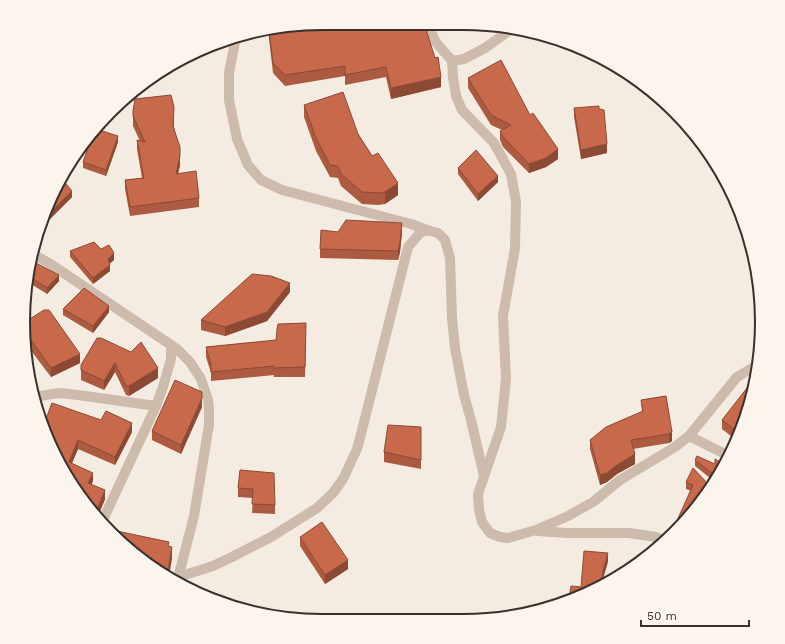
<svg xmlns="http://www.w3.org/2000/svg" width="785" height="644" font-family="'Work Sans',sans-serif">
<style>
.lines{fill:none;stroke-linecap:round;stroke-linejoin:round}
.minor{stroke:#cdbbac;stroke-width:10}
.tertiary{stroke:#cdbbac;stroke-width:10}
.wall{fill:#ac5a40}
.shaded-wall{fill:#8c4a34}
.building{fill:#c8694b;stroke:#8c4a34}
.rim{fill:none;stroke:#3b302b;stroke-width:2}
</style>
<rect width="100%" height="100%" fill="#f4ebe1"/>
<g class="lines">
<g class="minor">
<polyline points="236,37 229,73 229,100 237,139 248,165 261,180 282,190 411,224 427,230"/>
<polyline points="452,61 453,77 456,96 462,110 494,143 511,174 516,202 515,248 503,316 506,379 501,427 478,494 479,510 482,522 490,533 500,537 508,538 536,530 568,516 593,502 620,480 675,447 689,436 737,377 759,364"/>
<polyline points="33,254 52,265 177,349 190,362 201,379 208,400 209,409 209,425 194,516 177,582"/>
<polyline points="35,399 40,396 59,393 78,395 156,406"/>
<polyline points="689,436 729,456"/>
<polyline points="102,522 156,406 163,387 171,359 171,345"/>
<polyline points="538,531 567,533 629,533 656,537 664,541"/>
<polyline points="178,577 213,566 232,557 271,537 317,508 333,493 343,479 357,449 361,434 408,247 420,233 427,230 438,233 445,240 450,258 452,318 455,348 464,395 471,420 484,476"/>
</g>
<polyline class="tertiary" points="428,23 435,41 452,61 464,59 485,48 510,30"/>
</g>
<g class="wall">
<polygon points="319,23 320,31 441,87 391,99 386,77 345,85 345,76 285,86 273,73 268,30"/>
<polygon points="468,78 530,115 558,159 546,167 529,173 503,147 500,140 500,131 502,130 491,125 468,88"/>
<polygon points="304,105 358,134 398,195 385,204 378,205 362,204 341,186 338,178 330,177 316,151 304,117"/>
<polygon points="574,108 599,109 607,153 581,159 574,117"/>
<polygon points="133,111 174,116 174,127 180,165 178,174 199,198 199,207 130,216 125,189 125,180 142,178 137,149 137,140 140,141 133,126"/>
<polygon points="118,142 106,176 83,168 83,162"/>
<polygon points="458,168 498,182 478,201 458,174"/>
<polygon points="62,179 72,197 50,219 45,214"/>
<polygon points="338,232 402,232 400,252 398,260 320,258 320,249"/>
<polygon points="70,251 114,260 109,264 110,271 93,284 70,257"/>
<polygon points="32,261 59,281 47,294 28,282"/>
<polygon points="290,292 267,321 225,336 201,330 201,320"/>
<polygon points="63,309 109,312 93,333 63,315"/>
<polygon points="25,322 80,363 51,377 26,344"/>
<polygon points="306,323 305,377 274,377 274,375 211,381 211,373 206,357 206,347 276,340"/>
<polygon points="97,338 158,378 129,396 126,395 115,372 104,390 81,380 81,365"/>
<polygon points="666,396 672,441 669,443 633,449 635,464 617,474 607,482 600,485 590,449 590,440 642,412 641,400"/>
<polygon points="202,407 181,454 152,440 152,431"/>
<polygon points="746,418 736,440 722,429 722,420"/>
<polygon points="44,424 132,432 115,465 78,449 72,463 93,481 91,485 105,499 98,516 96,516 85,504"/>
<polygon points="421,427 421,469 384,462 384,452"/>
<polygon points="695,460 715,464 722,472 715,482 695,466"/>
<polygon points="240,470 275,505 275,514 252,513 253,498 238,497 238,488"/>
<polygon points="686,482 711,487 688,519 677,530 676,523 691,491 686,489"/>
<polygon points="300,537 348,569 325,584 300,546"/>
</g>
<g class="shaded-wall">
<polygon points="441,77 441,87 391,99 391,88"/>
<polygon points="118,136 118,142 106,176 106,170"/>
<polygon points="607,144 607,153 581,159 581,150"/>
<polygon points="558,149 558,159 546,167 529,173 529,164"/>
<polygon points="180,156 180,165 176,183 176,174"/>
<polygon points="498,176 498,182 478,201 478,194"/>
<polygon points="398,183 398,195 385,204 385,192"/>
<polygon points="72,191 72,197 50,219 50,213"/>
<polygon points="402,223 402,232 400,252 398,260 398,251"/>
<polygon points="114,253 114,260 108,265 108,259"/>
<polygon points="110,265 110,271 93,284 93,278"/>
<polygon points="59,275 59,281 47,294 47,288"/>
<polygon points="290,283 290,292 267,321 225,336 225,327"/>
<polygon points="109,306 109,312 93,333 93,326"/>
<polygon points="80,354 80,363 51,377 51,368"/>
<polygon points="115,363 115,372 104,390 104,381"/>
<polygon points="158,368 158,378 129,396 129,386"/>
<polygon points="202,398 202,407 181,454 181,445"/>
<polygon points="132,423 132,432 115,465 115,457"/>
<polygon points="672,432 672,441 669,443 669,434"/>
<polygon points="78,440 78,449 69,470 69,462"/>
<polygon points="635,454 635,464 617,474 607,482 600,485 600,475"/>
<polygon points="93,473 93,481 88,492 88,483"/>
<polygon points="105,490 105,499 98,516 98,507"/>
<polygon points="94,506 94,514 92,512"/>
<polygon points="172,547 172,559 169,576 167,575"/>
<polygon points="608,553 608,562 603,579 602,586 602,579 603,570"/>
<polygon points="348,560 348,569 325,584 325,575"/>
</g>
<g class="building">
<polygon points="319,23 320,31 329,23 424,23 435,58 438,57 441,77 391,88 386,67 345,75 345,66 285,75 273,63 269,30"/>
<polygon points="501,60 530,115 533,113 558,149 546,158 529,164 503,137 500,131 511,125 491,115 468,78"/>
<polygon points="343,92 358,134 372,156 378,153 398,183 385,192 378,193 362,192 341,174 338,166 330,165 316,138 304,105"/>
<polygon points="171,95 174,107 173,126 180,147 180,156 176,174 196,171 199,198 130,207 125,180 144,178 137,140 145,142 133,116 133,111 135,99"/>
<polygon points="599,106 599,109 604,110 607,144 581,150 574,108"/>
<polygon points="96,129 118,136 106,170 83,162 94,131"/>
<polygon points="476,150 498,176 478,194 458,168"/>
<polygon points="62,179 72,191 50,213 47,210"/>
<polygon points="346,220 402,223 400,242 398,251 320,249 321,230 338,232"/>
<polygon points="94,242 101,249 109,245 114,253 108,259 110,265 93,278 70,251"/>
<polygon points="32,261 59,275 47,288 29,276"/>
<polygon points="252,274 271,276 290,283 267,312 225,327 201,320"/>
<polygon points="84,288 109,306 93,326 63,309"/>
<polygon points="44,310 49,310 80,354 51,368 26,333 25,322"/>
<polygon points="306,323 305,367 274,368 274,366 211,372 211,364 206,347 276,340 277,329 278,324"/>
<polygon points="97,338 101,338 131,352 141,342 158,368 129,386 126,386 115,363 104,381 81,370 81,365"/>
<polygon points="175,380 202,392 202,398 181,445 152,431"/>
<polygon points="747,388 752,392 746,418 739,433 722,420"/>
<polygon points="666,396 672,432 669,434 631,440 635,454 617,465 607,473 600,475 590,440 606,427 643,411 641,400"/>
<polygon points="52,403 101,420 106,411 132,423 115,457 78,440 69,462 93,473 88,483 105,490 98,507 94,506 92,512 85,504 54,454 44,424"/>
<polygon points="388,425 421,427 421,460 384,452"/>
<polygon points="697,456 715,464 715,459 725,465 722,472 718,478 695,460"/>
<polygon points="693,468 711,487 688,519 682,525 676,523 693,485 686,482"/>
<polygon points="240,470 274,473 275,505 252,504 253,489 238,488"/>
<polygon points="322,522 348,560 325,575 300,537"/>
<polygon points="112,530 169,542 168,546 172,547 167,575 125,547 111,532"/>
<polygon points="584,551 608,553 603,570 602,579 608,582 595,590 574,598 569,598 571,586 581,587"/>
</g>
<path d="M0 0H785V644H0ZM322 30H463A292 292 0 0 1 755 322V322A292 292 0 0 1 463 614H322A292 292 0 0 1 30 322V322A292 292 0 0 1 322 30Z" fill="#fbf5ee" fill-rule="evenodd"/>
<path class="rim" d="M322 30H463A292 292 0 0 1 755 322V322A292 292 0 0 1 463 614H322A292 292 0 0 1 30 322V322A292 292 0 0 1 322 30Z"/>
<path d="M641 620v6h108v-6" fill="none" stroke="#3b302b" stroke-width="2"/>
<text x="647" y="620" font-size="12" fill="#3b302b" stroke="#fbf5ee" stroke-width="3" paint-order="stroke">50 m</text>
</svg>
